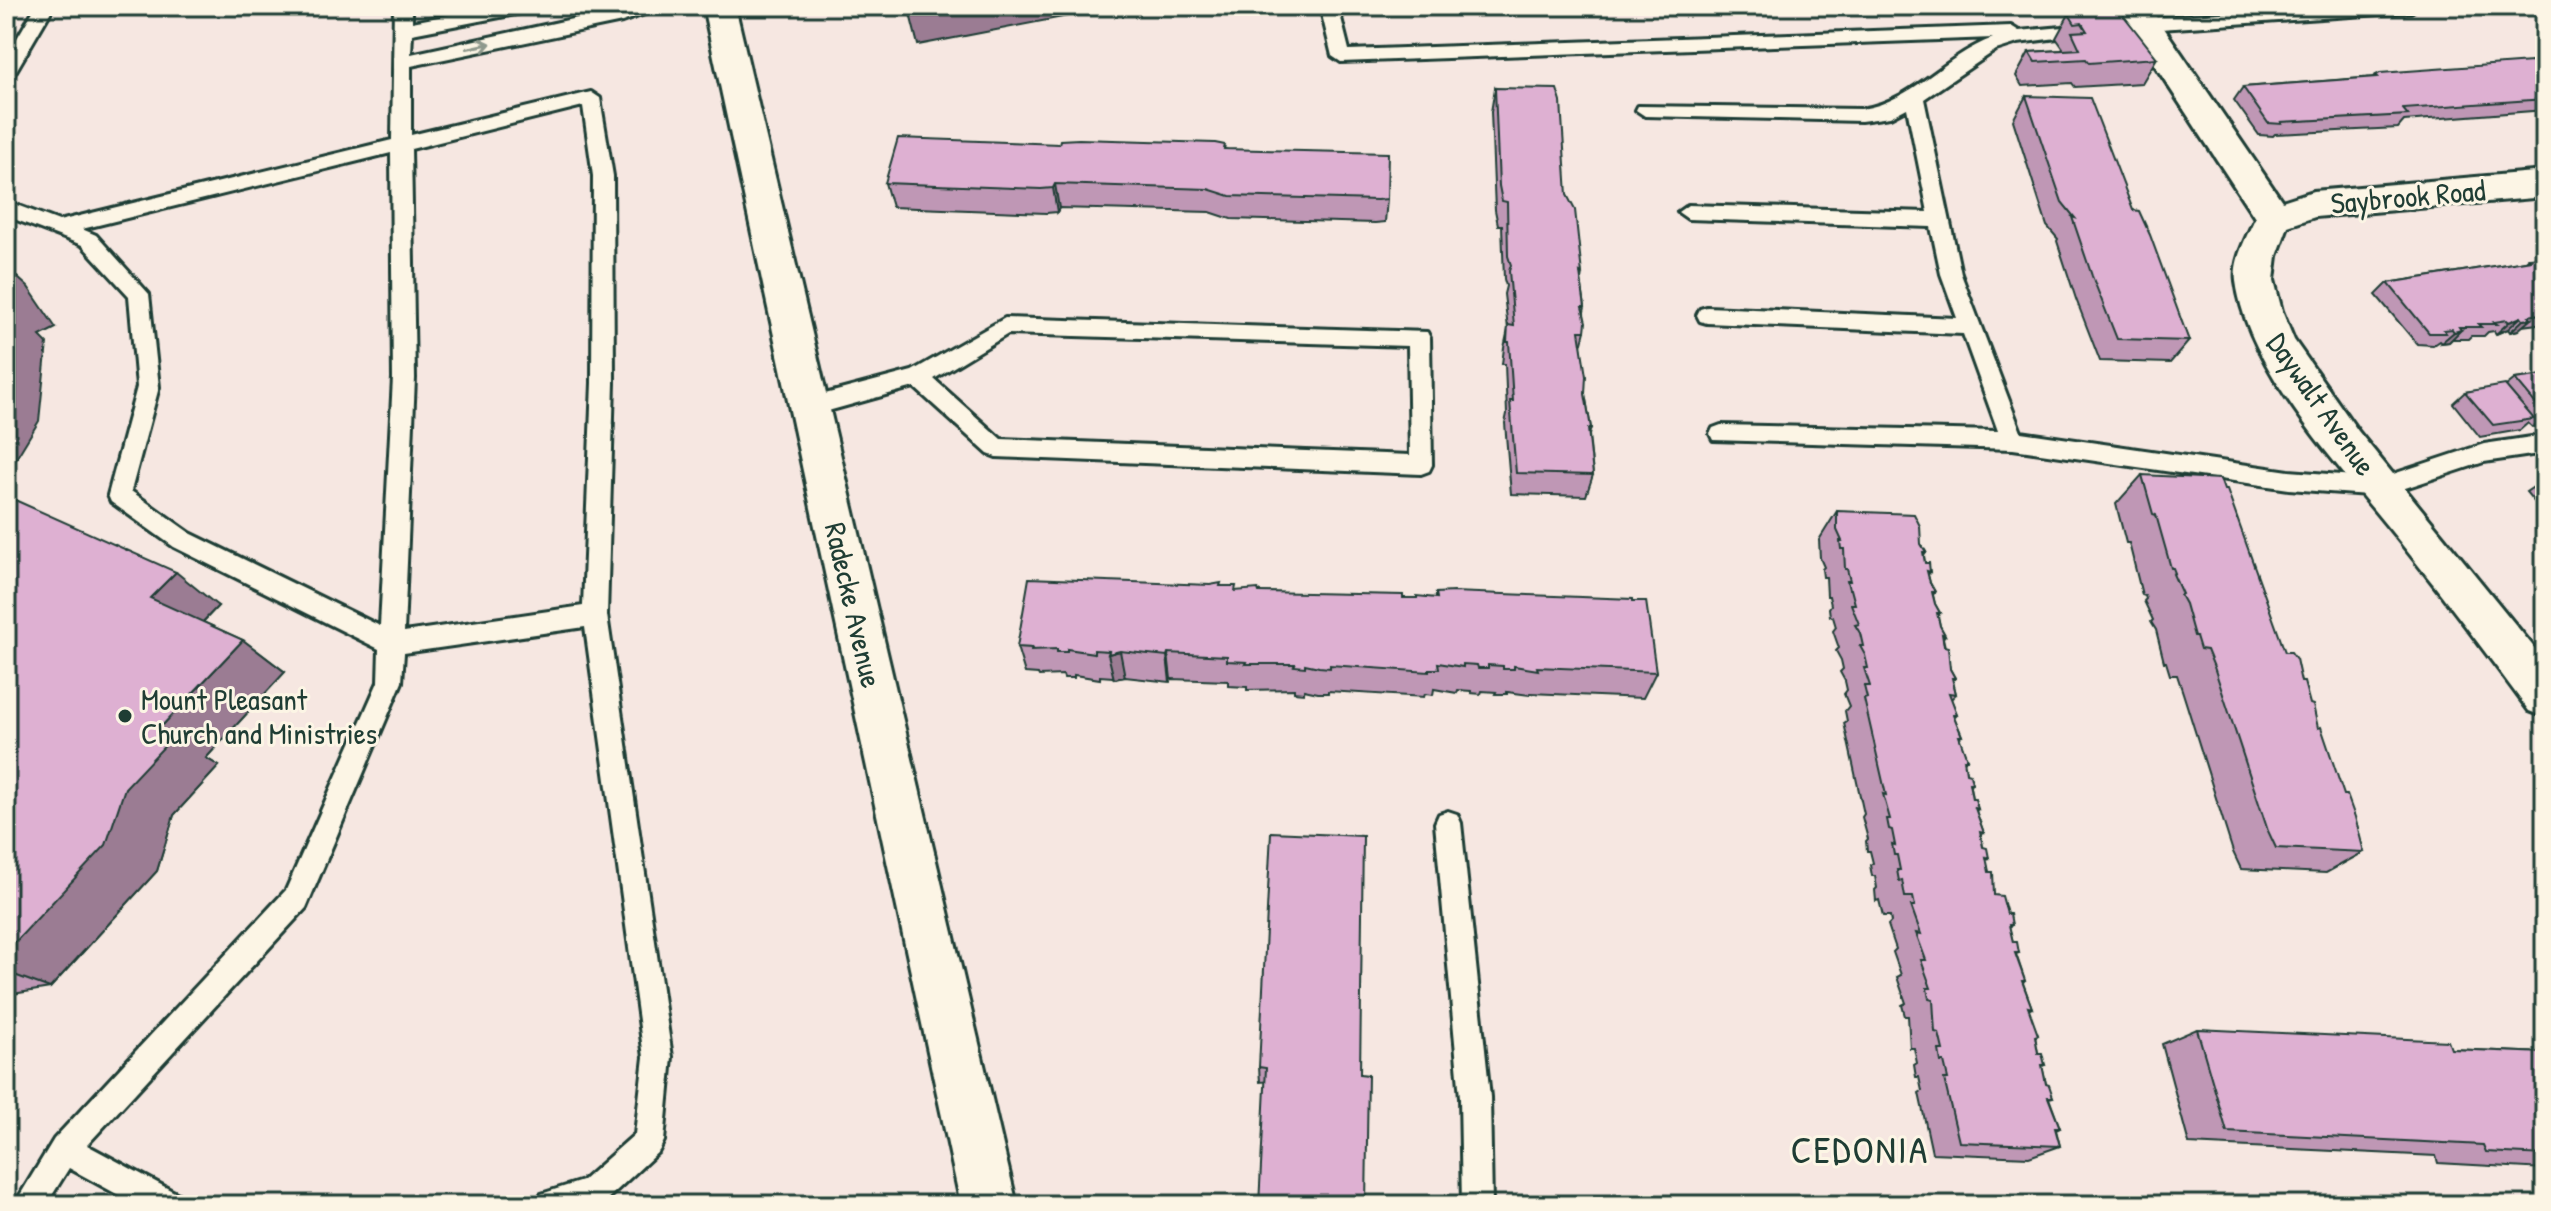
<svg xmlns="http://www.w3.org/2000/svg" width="2551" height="1211" font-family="'Patrick Hand',sans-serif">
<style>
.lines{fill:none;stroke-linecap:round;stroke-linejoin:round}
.lane-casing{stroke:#1f3d34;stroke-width:6}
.street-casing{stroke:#1f3d34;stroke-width:6}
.secondary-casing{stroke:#1f3d34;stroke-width:6}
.lane{fill:#fcf5e5;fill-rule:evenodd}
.street{fill:#fcf5e5;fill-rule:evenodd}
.secondary{fill:#fcf5e5;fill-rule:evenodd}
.wall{fill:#bf97b5;stroke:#1f3d34;stroke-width:2}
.shaded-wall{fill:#9b7b93;stroke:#1f3d34;stroke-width:2}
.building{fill:#deb0d2;stroke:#1f3d34;stroke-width:2}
.oneway{stroke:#8e998c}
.poi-dot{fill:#1f3d34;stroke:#fcf5e5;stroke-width:3}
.labels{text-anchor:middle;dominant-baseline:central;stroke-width:6;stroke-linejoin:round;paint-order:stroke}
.street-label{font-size:30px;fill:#1f3d34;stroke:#fcf5e5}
.poi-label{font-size:30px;fill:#1f3d34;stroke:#fcf5e5;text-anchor:start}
.near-neighbourhood-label{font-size:38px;letter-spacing:2px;fill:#1f3d34;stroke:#fcf5e5}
</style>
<rect width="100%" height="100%" fill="#f6e7e1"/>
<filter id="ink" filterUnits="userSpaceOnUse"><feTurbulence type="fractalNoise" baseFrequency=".0125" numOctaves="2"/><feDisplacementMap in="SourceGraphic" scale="16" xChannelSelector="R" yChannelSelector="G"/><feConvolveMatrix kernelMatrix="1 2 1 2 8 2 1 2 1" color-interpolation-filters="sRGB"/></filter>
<g filter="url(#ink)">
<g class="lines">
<g class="lane-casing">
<g id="lane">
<polygon points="36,6 54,6 13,76 6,78 6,57"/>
<path d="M394,6h18v16l85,-16h38l-9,6 -114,22 -1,20 221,-48h27l-3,4 -34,12 -211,44v69l180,-43 9,6 13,78 1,207 -7,232 65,442 -8,84 -5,10 -57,53 -65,1 4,-11 41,-13 53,-47 9,-77 -59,-430 -181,26 -2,29 -96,226 -219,237 91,49 4,11h-45l-68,-37 -23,37h-32l40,-66 232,-249 92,-208 1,-33 -205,-102 -63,-45 -3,-7 29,-108 -8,-91 -47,-51 -76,-29v-15l53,20 333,-81zM583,106l10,70 -1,207 -9,223 -179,26 11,-254 -4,-229zM391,153l2,225 -13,248 -190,-93 -59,-42 28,-104 -10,-93 -53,-59 -14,-6z"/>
<path d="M1320,6h18l11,44 662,-24 8,5 76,-7 3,4 -9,6 -71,9 -22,7 -72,49 37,175 60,158 268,39 92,7 103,-34 61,-9v18l-61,9 -103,34 -92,-7 -276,-40 -300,-9 -3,-6 3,-6 8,-3 277,6 -35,-97 -256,-11 -7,-2 -3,-6 3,-6 7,-2 250,11 -16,-44 -10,-47 -243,-8 -10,-7 10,-7 240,7 -21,-104 -17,9 -29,4 -216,-5 -9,-6 2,-4 223,3c52,-7 84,-54 132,-71l-652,24 -9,-6z"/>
<polygon points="2327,6 2420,6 2411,12 2130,31 2121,25 2130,19"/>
<path d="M1005,318l422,14 3,6 2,127 -3,6 -8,3 -425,-17 -8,-3 -74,-67 -104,29 -8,-3 -3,-6 3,-6 8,-3 102,-27zM1008,334l400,12 2,109 -409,-16 -67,-60z"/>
<polygon points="1448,811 1457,814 1461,823 1490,1097 1492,1205 1462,1205 1460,1097 1435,823 1439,814"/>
</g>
</g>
<g class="street-casing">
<path id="street" d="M2116,6h33l133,195 31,-10 232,-20v26l-230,20 -27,9 -11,30 -3,24 8,31 12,29 64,91 187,230v56l-16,-6c-42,-57 -85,-114 -129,-169 -56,-71 -152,-170 -164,-261 -3,-22 11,-44 19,-63z"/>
</g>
<g class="secondary-casing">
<polygon id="secondary" points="703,6 735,6 1017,1205 961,1205"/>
</g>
<use href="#lane" class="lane"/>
<use href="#street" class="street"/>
<use href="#secondary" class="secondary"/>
</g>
<g class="wall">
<polygon points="2069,14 2157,58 2142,83 2075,87 2072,83 2022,86 2016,76 2029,52 2062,50 2063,48 2056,38"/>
<polygon points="2545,70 2545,110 2404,121 2398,128 2275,134 2273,136 2259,135 2234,100 2243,87 2374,77 2376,75"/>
<polygon points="1495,88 1567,195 1582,274 1581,280 1585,307 1584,312 1585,331 1581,346 1585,394 1591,428 1589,435 1593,475 1586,496 1511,494 1505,423 1507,414 1505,364 1502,364 1504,348 1508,329 1504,294 1506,286 1504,279 1502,225 1498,225 1495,210 1491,112"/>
<polygon points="2026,96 2133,210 2189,341 2170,363 2100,361 2076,299 2057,241 2058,239 2047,226 2013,120"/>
<polygon points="1225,149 1387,199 1385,222 1375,223 1231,219 1210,212 1059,208 1057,212 1046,213 892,207 885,183"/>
<polygon points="2545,257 2545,323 2522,326 2518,330 2510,332 2508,329 2496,334 2494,331 2488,332 2484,336 2471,336 2468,339 2452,339 2449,342 2441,343 2439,341 2433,345 2417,344 2376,295 2388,283 2526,261 2529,258"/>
<polygon points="2545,375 2545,425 2532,427 2528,423 2520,430 2480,437 2453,403 2465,392 2506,386 2515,379"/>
<polygon points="2142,475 2285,652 2301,682 2364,852 2326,873 2241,869 2233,852 2183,693 2177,675 2170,675 2166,662 2164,662 2156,630 2151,622 2153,620 2144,601 2146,599 2145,596 2142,595 2129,543 2126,543 2116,504"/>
<polygon points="2545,481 2545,515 2526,492 2541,482"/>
<polygon points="6,496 218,606 203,622 243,640 285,672 206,758 219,766 174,815 157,871 50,988 6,995"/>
<polygon points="1837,511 1921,544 1926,552 1924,555 1925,563 1930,572 1928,575 1930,583 1935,592 1933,595 1935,604 1940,613 1938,616 1940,626 1945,635 1943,638 1950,669 1955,678 1953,681 1956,694 1951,699 1957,714 1954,717 1962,736 1959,738 1967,759 1964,762 1966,773 1972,783 1970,786 1972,799 1978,809 1976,811 1984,833 1981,835 1983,847 1989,858 1986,860 1994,895 2007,914 2012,925 2009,927 2013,942 2019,953 2016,954 2025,981 2023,983 2032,1008 2028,1010 2038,1035 2035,1037 2038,1053 2045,1065 2042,1066 2046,1084 2053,1097 2049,1098 2060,1128 2056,1130 2060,1146 2029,1157 1932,1153 1919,1093 1922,1091 1919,1077 1916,1077 1914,1065 1917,1063 1914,1048 1910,1048 1908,1016 1905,1016 1902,1005 1906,1003 1897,977 1901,975 1893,952 1896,949 1888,925 1891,922 1890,916 1883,916 1879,900 1876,901 1875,890 1877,888 1875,876 1872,876 1870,865 1873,863 1870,851 1867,851 1866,841 1868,839 1862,817 1864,814 1844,723 1847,721 1845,711 1849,706 1844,694 1847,690 1845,681 1840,672 1843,669 1841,660 1836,651 1839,648 1833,631 1836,627 1833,617 1830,616 1829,608 1831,605 1829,596 1827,596 1826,577 1823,577 1822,569 1824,567 1820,558 1819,540"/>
<polygon points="1221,586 1236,591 1403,598 1436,598 1436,593 1633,601 1656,672 1643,698 1530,693 1529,695 1507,692 1507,694 1495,694 1496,692 1482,691 1481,694 1471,693 1471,691 1458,690 1457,693 1434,689 1433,695 1425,694 1424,697 1328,691 1328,693 1318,693 1304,690 1304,693 1294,692 1294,689 1247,690 1247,687 1228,686 1228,681 1171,679 1170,682 1125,677 1114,679 1113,677 1100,676 1100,679 1074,675 1074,678 1064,678 1063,675 1039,676 1038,674 1025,673 1017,647"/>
<polygon points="2197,1029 2451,1049 2545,1053 2545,1169 2438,1163 2436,1156 2189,1144 2162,1044"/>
<polygon points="1259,1067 1360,1074 1260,1082"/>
</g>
<g class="shaded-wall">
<polygon points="931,6 1115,6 1115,7 918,45 909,10"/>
<polygon points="1055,184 1059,208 1057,212 1053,188"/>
<polygon points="6,267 28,287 56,328 40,336 47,343 39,421 6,475"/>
<polygon points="2521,317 2508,329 2496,334 2509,322"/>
<polygon points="2531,319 2518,330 2510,332 2523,320"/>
<polygon points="2461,330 2449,342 2441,343 2454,332"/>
<polygon points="176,572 218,606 194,631 150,598"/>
<polygon points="243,640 285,672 206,758 219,766 174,815 157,871 50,988 6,972 6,952 125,788 158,730"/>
<polygon points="1120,651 1125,677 1114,679 1108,654"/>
<polygon points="1168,653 1171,679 1170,682 1167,656"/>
</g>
<g class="building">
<polygon points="908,6 931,6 909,10"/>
<polygon points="2120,11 2157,58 2089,63 2086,59 2035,62 2029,52 2080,49 2072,32 2087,31 2082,23 2075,24 2069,14"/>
<polygon points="2531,62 2538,63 2545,70 2545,99 2403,109 2408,115 2281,122 2282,124 2268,123 2243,87 2378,77 2376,75 2380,73"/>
<polygon points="1495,88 1557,89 1561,102 1567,195 1575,210 1582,274 1580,273 1585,307 1582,307 1586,322 1585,331 1579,331 1586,376 1585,394 1591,428 1588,429 1593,475 1516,473 1510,401 1513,401 1509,342 1507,342 1508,325 1514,326 1509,271 1511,265 1508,256 1507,202 1502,201 1499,186"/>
<polygon points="2026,96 2090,98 2133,210 2139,211 2150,235 2189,341 2117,339 2092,276 2072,217 2075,218 2062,202"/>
<polygon points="898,138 1059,144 1060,140 1079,139 1215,143 1225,145 1224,149 1388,153 1387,199 1377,200 1230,196 1208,189 1055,184 1053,188 1041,189 885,183"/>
<polygon points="2545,257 2545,313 2529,316 2531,319 2523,320 2521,317 2509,322 2507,320 2494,322 2497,324 2478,324 2481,327 2459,327 2461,330 2454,332 2452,329 2444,330 2446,333 2429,333 2388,283 2531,260 2529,258"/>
<polygon points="6,280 12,289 6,292"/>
<polygon points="2545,375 2545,415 2515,379"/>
<polygon points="2505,385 2534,419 2493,425 2465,392"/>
<polygon points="2142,475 2220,479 2224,490 2227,490 2285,652 2291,652 2296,659 2301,682 2304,682 2310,704 2313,705 2318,728 2321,727 2344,795 2347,795 2355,817 2364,852 2276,848 2268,831 2214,667 2207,650 2200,649 2196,636 2194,636 2185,604 2180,595 2182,594 2173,574 2175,573 2173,568 2171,568 2156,515 2153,514"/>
<polygon points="6,496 176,572 150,598 243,640 158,730 173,737 125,788 106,845 6,952"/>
<polygon points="1837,511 1914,514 1920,526 1921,544 1926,552 1923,552 1925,563 1929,563 1930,572 1927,571 1930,583 1935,592 1932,592 1935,604 1940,613 1937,613 1940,626 1945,635 1942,634 1944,646 1948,647 1950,669 1955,678 1952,678 1956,694 1949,693 1957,714 1953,714 1962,736 1959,736 1967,759 1964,759 1966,773 1970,774 1972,783 1969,783 1972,799 1975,799 1978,809 1975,808 1984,833 1980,832 1983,847 1987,848 1989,858 1986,857 1989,872 1993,872 1994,895 2002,896 2007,914 2010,914 2012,925 2009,925 2013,942 2017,942 2019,953 2015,953 2025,981 2022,981 2032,1008 2028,1007 2038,1035 2035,1036 2038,1053 2042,1053 2045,1065 2042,1065 2046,1084 2049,1085 2053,1097 2048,1097 2060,1128 2055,1128 2060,1146 1959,1142 1944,1079 1948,1079 1944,1062 1941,1062 1939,1050 1943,1050 1939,1033 1935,1032 1933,1000 1929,999 1927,988 1931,988 1921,960 1926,960 1916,933 1921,934 1911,906 1915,906 1913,897 1905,897 1902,880 1899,881 1897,870 1900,870 1897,855 1894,855 1892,844 1895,845 1892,830 1889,829 1887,819 1890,819 1883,794 1886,795 1864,699 1867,698 1864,686 1870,686 1864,668 1868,668 1865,655 1860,646 1863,646 1860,633 1855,625 1859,624 1851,604 1855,604 1851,589 1849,589 1847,581 1850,581 1847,569 1845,569 1844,549 1841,549 1840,541 1842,541 1837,530"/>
<polygon points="1029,578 1210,585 1221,583 1220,586 1236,586 1235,591 1258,589 1259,592 1403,595 1403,598 1417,598 1417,596 1437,598 1436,593 1453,592 1633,599 1633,601 1646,601 1656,672 1537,667 1538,670 1514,666 1514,669 1503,669 1503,666 1488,665 1488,668 1478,668 1477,665 1463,664 1463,667 1438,663 1439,669 1429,669 1429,672 1330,665 1330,668 1319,667 1305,664 1305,667 1294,666 1295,664 1246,664 1247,662 1227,661 1227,656 1168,653 1167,656 1120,651 1108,654 1109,651 1094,650 1094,653 1067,649 1067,652 1057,652 1057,649 1031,650 1032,648 1017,647"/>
<polygon points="1271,832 1363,836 1360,1074 1368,1075 1366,1205 1259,1205 1266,1068 1259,1067"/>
<polygon points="2197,1029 2448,1041 2451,1049 2545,1053 2545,1155 2486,1152 2483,1145 2227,1132"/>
</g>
<defs><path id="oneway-shaft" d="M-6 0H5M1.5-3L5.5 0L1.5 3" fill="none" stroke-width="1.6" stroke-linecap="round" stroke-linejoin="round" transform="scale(2)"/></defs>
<use class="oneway" href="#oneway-shaft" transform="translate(479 46) rotate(-12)"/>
</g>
<circle class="poi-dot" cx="125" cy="716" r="8"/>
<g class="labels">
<g class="street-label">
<text transform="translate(2408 196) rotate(-5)">Saybrook Road</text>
<text transform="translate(2322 404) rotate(55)">Daywalt Avenue</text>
<text transform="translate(854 605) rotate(77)">Radecke Avenue</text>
</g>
<g class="poi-label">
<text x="141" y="699">Mount Pleasant<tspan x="141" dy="34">Church and Ministries</tspan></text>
</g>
<g class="near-neighbourhood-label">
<text x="1860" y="1149">CEDONIA</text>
</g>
</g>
<rect width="2551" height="1211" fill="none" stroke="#fcf5e5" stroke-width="32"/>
<rect x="16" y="16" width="2519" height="1179" fill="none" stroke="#1f3d34" stroke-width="3" filter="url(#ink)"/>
</svg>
